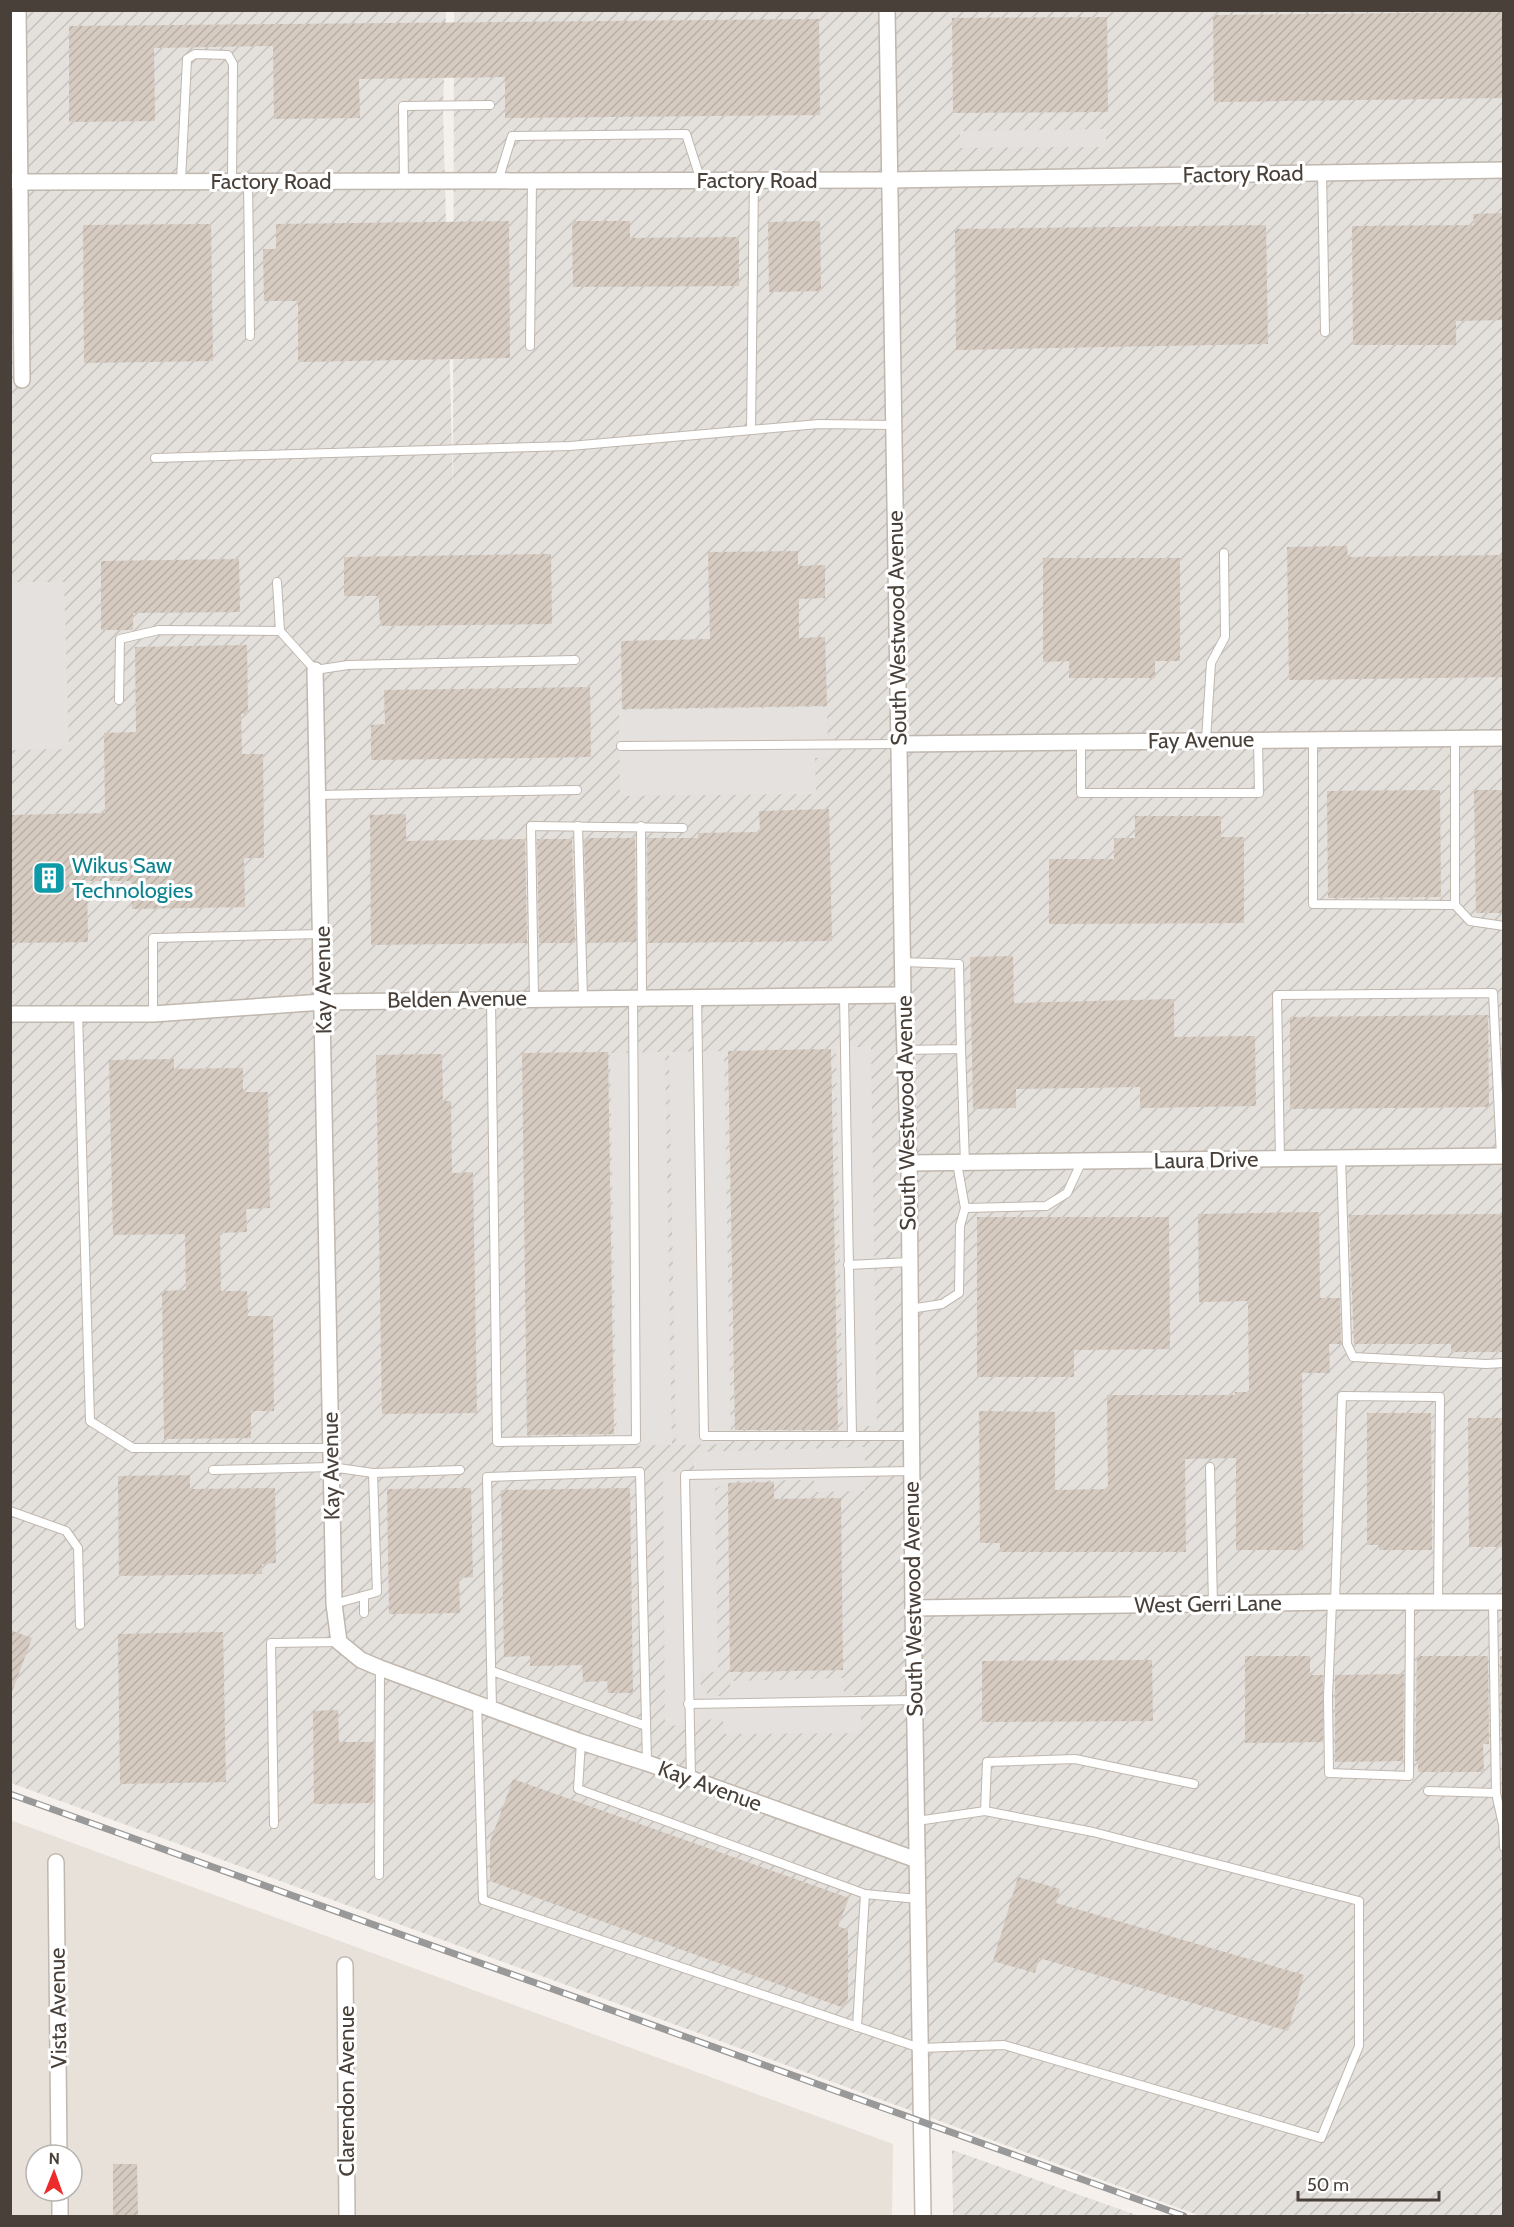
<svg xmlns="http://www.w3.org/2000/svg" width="1514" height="2227" font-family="Cabin,sans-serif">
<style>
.residential{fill:#e8e1da;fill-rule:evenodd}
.industrial{fill:url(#industrial-furrows)}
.parking{fill:#e4e1df}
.building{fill:url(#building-hatch)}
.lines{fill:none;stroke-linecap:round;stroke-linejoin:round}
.service-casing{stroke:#c0b7ae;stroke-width:10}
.minor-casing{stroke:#c0b7ae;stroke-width:18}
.service{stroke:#fff;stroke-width:8}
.minor{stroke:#fff;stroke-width:15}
.rail-casing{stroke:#999;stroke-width:7}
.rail{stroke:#fff;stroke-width:4.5;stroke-dasharray:14;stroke-linecap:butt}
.labels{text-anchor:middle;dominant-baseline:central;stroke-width:6;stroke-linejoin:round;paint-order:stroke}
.street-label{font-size:22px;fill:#494039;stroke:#fff}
.culture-label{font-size:22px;fill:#0d838f;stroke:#fff;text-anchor:start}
</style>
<defs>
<pattern id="industrial-furrows" width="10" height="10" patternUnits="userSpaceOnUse" patternTransform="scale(1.5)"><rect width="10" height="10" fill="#e4e0dc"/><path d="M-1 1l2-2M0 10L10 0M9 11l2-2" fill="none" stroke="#c5c1be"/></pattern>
<pattern id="building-hatch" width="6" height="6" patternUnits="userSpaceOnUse" patternTransform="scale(1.5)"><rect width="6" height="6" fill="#d6cbc1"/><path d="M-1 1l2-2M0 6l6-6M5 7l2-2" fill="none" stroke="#b9afa7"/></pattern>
</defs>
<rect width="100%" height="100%" fill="#f5f0eb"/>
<path class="residential" d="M10,1820l883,324 -1,72h-881zM36,2155h36v36h-36z"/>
<g class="industrial">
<polygon points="10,11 446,11 443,108 453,491 454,11 1503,11 1503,2216 1201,2216 11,1783"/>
<polygon points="952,2150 1139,2216 953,2216"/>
</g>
<g class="parking">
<polygon points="1106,129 1106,147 960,148 960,131"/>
<polygon points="10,582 64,582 69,749 11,750"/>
<polygon points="827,707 828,757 815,758 816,794 620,796 619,710"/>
<polygon points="836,1047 871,1047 877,1426 843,1426"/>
<polygon points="724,1051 731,1444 676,1445 669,1052"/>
<polygon points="665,1052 672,1445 617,1446 610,1053"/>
<polygon points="865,1447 865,1491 815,1492 814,1480 727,1481 715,1489 718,1671 700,1674 701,1688 708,1694 716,1696 724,1696 729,1690 731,1681 844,1678 844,1695 861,1695 861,1733 724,1734 723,1720 714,1719 665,1727 663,1472 694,1471 694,1452"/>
</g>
<g class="building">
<polygon points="1503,12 1503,98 1214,102 1213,15"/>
<polygon points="1107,17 1108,112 953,113 952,18"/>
<polygon points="819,19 820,115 505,118 505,77 359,79 360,118 274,119 273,46 154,48 155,121 69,122 69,26"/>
<polygon points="1503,213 1503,320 1456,321 1456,345 1353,345 1352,226 1474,225 1473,214"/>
<polygon points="509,221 510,358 298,362 298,301 264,301 263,249 276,249 276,224"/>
<polygon points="572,221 630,221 630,238 739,237 739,286 573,287"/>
<polygon points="820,221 821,291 769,292 768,222"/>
<polygon points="211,224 213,361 84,363 83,225"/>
<polygon points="1266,225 1268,344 956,350 955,229"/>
<polygon points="1347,546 1348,557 1503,555 1503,677 1289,680 1287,547"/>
<polygon points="798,551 798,566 825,565 825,598 799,599 799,638 825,637 827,706 622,709 621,641 710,639 708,552"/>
<polygon points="551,554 552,624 382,626 379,617 379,596 344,596 344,557"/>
<polygon points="1043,558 1180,558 1180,661 1155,661 1155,678 1069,678 1069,661 1043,662"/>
<polygon points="239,559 240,612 133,613 133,630 101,630 101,561"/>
<polygon points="247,645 248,714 241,714 242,754 263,754 264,858 244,858 245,907 132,909 131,881 87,881 88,942 10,943 10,815 105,813 104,733 136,732 135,647"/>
<polygon points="590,687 591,757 371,760 371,725 385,724 384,690"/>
<polygon points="1440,790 1441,897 1328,898 1327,791"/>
<polygon points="1474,790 1503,790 1503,913 1476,913"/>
<polygon points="829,809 832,941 648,943 647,838 698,838 698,833 760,832 759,811"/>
<polygon points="406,814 406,841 525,839 527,943 371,945 370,815"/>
<polygon points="1135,816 1221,816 1221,837 1244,837 1244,923 1049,924 1049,859 1114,859 1114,838 1135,838"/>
<polygon points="590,838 635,838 636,942 587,943 584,839"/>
<polygon points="537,839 572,839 575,943 539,943"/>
<polygon points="1013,956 1014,1003 1174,999 1174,1037 1255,1036 1256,1106 1140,1108 1140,1087 1016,1089 1016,1108 973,1109 970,957"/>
<polygon points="1488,1015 1489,1107 1290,1109 1290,1017"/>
<polygon points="831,1049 838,1430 735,1430 728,1051"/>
<polygon points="608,1052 614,1434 527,1435 522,1053"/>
<polygon points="442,1054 443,1101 451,1101 452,1173 473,1172 477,1413 382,1414 376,1055"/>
<polygon points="174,1059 174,1069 243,1068 243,1092 268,1092 270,1208 246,1209 247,1232 220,1233 221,1291 247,1291 248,1316 273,1316 274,1411 251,1411 251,1438 164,1439 162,1291 186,1290 185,1234 113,1235 109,1060"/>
<polygon points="1319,1212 1320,1298 1340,1298 1341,1344 1329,1344 1330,1373 1302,1373 1303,1550 1236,1550 1236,1458 1185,1459 1186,1552 1000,1552 1000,1543 980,1543 979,1411 1055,1412 1055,1490 1108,1489 1107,1395 1235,1395 1235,1392 1249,1392 1248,1301 1199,1302 1198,1214"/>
<polygon points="1503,1214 1503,1352 1451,1352 1451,1344 1354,1344 1349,1215"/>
<polygon points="977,1217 1169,1217 1170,1349 1074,1350 1074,1377 977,1377"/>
<polygon points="1367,1413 1431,1413 1432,1550 1379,1550 1379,1545 1367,1545"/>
<polygon points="1468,1418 1503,1418 1503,1547 1469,1547"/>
<polygon points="190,1475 190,1489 275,1488 276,1563 262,1564 262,1574 119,1576 118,1476"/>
<polygon points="774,1482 774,1499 841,1498 843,1670 730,1672 728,1483"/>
<polygon points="471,1488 473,1577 459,1578 460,1613 389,1614 387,1489"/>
<polygon points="630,1488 633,1693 608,1693 607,1681 583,1682 582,1665 530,1666 530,1656 504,1657 501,1490"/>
<polygon points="10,1630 32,1638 12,1692 10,1691"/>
<polygon points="223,1632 226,1782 120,1784 118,1634"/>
<polygon points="1245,1656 1310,1656 1310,1675 1323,1675 1323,1742 1245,1743"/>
<polygon points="1417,1656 1488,1656 1489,1744 1483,1744 1484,1772 1418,1772 1418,1761 1415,1761"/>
<polygon points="1500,1656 1503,1656 1503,1744 1501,1744"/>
<polygon points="1152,1660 1153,1721 982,1722 982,1661"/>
<polygon points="1404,1674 1403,1761 1335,1762 1335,1675"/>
<polygon points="338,1710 339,1742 374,1742 373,1803 314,1804 313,1711"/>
<polygon points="513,1779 849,1898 838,1926 848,1930 848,1998 844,2008 490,1881 490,1842"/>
<polygon points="1018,1877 1060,1889 1056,1903 1304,1975 1288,2031 1039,1958 1035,1973 993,1961"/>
<polygon points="113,2164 137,2164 138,2215 113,2215"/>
</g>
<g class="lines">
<g class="service-casing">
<g id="service">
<polyline points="1322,173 1325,332"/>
<polyline points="181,181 187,59 195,54 228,55 233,64 232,181"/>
<polyline points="248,181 250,336"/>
<polyline points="404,181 403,106 490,105"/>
<polyline points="498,181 512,136 686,134 701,181"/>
<polyline points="530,346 532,181"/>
<polyline points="751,430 754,180"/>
<polyline points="155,458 570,446 819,424 894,425"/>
<polyline points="277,582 280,631 315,670 348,665 575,660"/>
<polyline points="119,700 120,639 159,630 280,631"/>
<polyline points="1313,739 1313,904 1455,905 1455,738"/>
<polyline points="1206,740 1211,663 1225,637 1224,553"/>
<polyline points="1081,742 1081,793 1259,793 1258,740"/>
<polyline points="621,746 899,744"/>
<polyline points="318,795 577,790"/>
<polyline points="578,826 583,998"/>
<polyline points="641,826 642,998"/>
<polyline points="1455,905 1470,921 1504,926"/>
<polyline points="903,962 959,964 961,1049 905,1050"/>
<polyline points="844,995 852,1436"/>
<polyline points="697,997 704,1436 911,1436"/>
<polyline points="534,998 531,826 683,828"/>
<polyline points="491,999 497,1442 636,1440 633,998"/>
<polyline points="78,1014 90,1421 133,1448 331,1448"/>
<polyline points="153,1014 153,938 322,934"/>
<polyline points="961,1049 965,1163"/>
<polyline points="1341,1158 1347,1344 1353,1357 1486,1364 1504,1363"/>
<polyline points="1280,1159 1277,995 1493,993 1501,1156"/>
<polyline points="965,1208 1046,1206 1067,1193 1082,1161"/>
<polyline points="848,1265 910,1262"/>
<polyline points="910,1309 942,1304 959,1293 960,1226 965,1208 957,1163"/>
<polyline points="1210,1467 1213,1605"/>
<polyline points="213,1470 331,1467 373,1473 460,1470"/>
<polyline points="10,1511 66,1531 78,1548 80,1625"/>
<polyline points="364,1596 364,1613"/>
<polyline points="1332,1602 1328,1696 1329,1773 1409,1776 1410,1602"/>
<polyline points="1335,1602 1342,1396 1440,1397 1438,1602"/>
<polyline points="334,1604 377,1592 373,1473"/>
<polyline points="492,1671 646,1726"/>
<polyline points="477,1703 483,1900 920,2048 1004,2045 1321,2138 1359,2046 1359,1901 1093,1832 985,1811"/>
<polyline points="688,1704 915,1700"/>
<polyline points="492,1709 487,1477 640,1472 647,1763"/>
<polyline points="581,1742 578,1789 865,1894 857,2027"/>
<polyline points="691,1779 685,1475 912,1471"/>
<polyline points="1428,1791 1496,1793 1493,1602"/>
<polyline points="1496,1793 1503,1825 1504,1847"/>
<polyline points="917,1821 985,1811 987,1762 1075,1759 1194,1784"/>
<polyline points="274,1824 271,1643 339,1642"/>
<polyline points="379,1875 380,1668"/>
<polyline points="865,1894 918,1899"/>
</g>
</g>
<g class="minor-casing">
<g id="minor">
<polyline points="18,10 22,380"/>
<polyline points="887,10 903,995 909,1163 913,1608 923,2216"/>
<polyline points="10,180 20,182 890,180 1504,170"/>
<polyline points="315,670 334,1604 339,1642 361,1660 380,1668 581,1742 647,1763 917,1860"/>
<polyline points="899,744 1504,738"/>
<polyline points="10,1014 153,1014 323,1002 903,995"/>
<polyline points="909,1163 1504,1156"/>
<polyline points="913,1608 1335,1602 1504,1602"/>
<polyline points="56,1862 59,2155"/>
<polyline points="345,1965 347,2216"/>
<polyline points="60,2191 60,2216"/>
</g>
</g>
<use href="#service" class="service"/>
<use href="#minor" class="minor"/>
<g class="rail-casing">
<polyline id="rail" points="10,1794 1184,2216"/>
</g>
<use href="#rail" class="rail"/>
</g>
<defs>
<g id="building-square" transform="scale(1.725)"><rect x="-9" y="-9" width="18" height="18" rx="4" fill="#0f9aa8" stroke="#fff"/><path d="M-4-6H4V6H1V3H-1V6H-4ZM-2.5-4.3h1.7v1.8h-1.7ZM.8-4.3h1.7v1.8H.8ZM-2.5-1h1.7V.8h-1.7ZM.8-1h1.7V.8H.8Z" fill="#fff"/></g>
</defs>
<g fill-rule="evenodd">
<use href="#building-square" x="49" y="878"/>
</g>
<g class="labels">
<g class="street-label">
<text transform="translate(1243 174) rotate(-1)">Factory Road</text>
<text x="757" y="180">Factory Road</text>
<text x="271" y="181">Factory Road</text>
<text transform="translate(897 628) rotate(-91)">South Westwood Avenue</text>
<text transform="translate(1201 740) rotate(-1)">Fay Avenue</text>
<text transform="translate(323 980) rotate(-91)">Kay Avenue</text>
<text transform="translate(457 999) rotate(-1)">Belden Avenue</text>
<text transform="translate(906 1113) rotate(-91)">South Westwood Avenue</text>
<text transform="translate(1206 1160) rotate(-1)">Laura Drive</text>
<text transform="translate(331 1466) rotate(-91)">Kay Avenue</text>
<text transform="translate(913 1599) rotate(-91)">South Westwood Avenue</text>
<text transform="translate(1208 1604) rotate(-1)">West Gerri Lane</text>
<text transform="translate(710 1786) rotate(20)">Kay Avenue</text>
<text transform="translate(58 2008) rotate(-91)">Vista Avenue</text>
<text transform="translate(346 2091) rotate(-90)">Clarendon Avenue</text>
</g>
<g class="culture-label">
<text x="72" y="865">Wikus Saw<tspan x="72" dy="25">Technologies</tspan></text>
</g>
</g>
<rect width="1514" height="2227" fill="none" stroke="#494039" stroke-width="24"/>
<g transform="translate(54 2173) rotate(1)"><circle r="28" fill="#ffffff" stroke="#b6b3b0" stroke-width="1.5"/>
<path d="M0-4.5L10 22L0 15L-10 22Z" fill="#ec2b2b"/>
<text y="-9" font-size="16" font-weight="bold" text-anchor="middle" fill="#494039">N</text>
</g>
<path d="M1298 2191v9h141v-9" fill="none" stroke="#494039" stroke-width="3"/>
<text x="1307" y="2191" font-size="18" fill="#494039" stroke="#ffffff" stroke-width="4.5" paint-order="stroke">50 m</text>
</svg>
